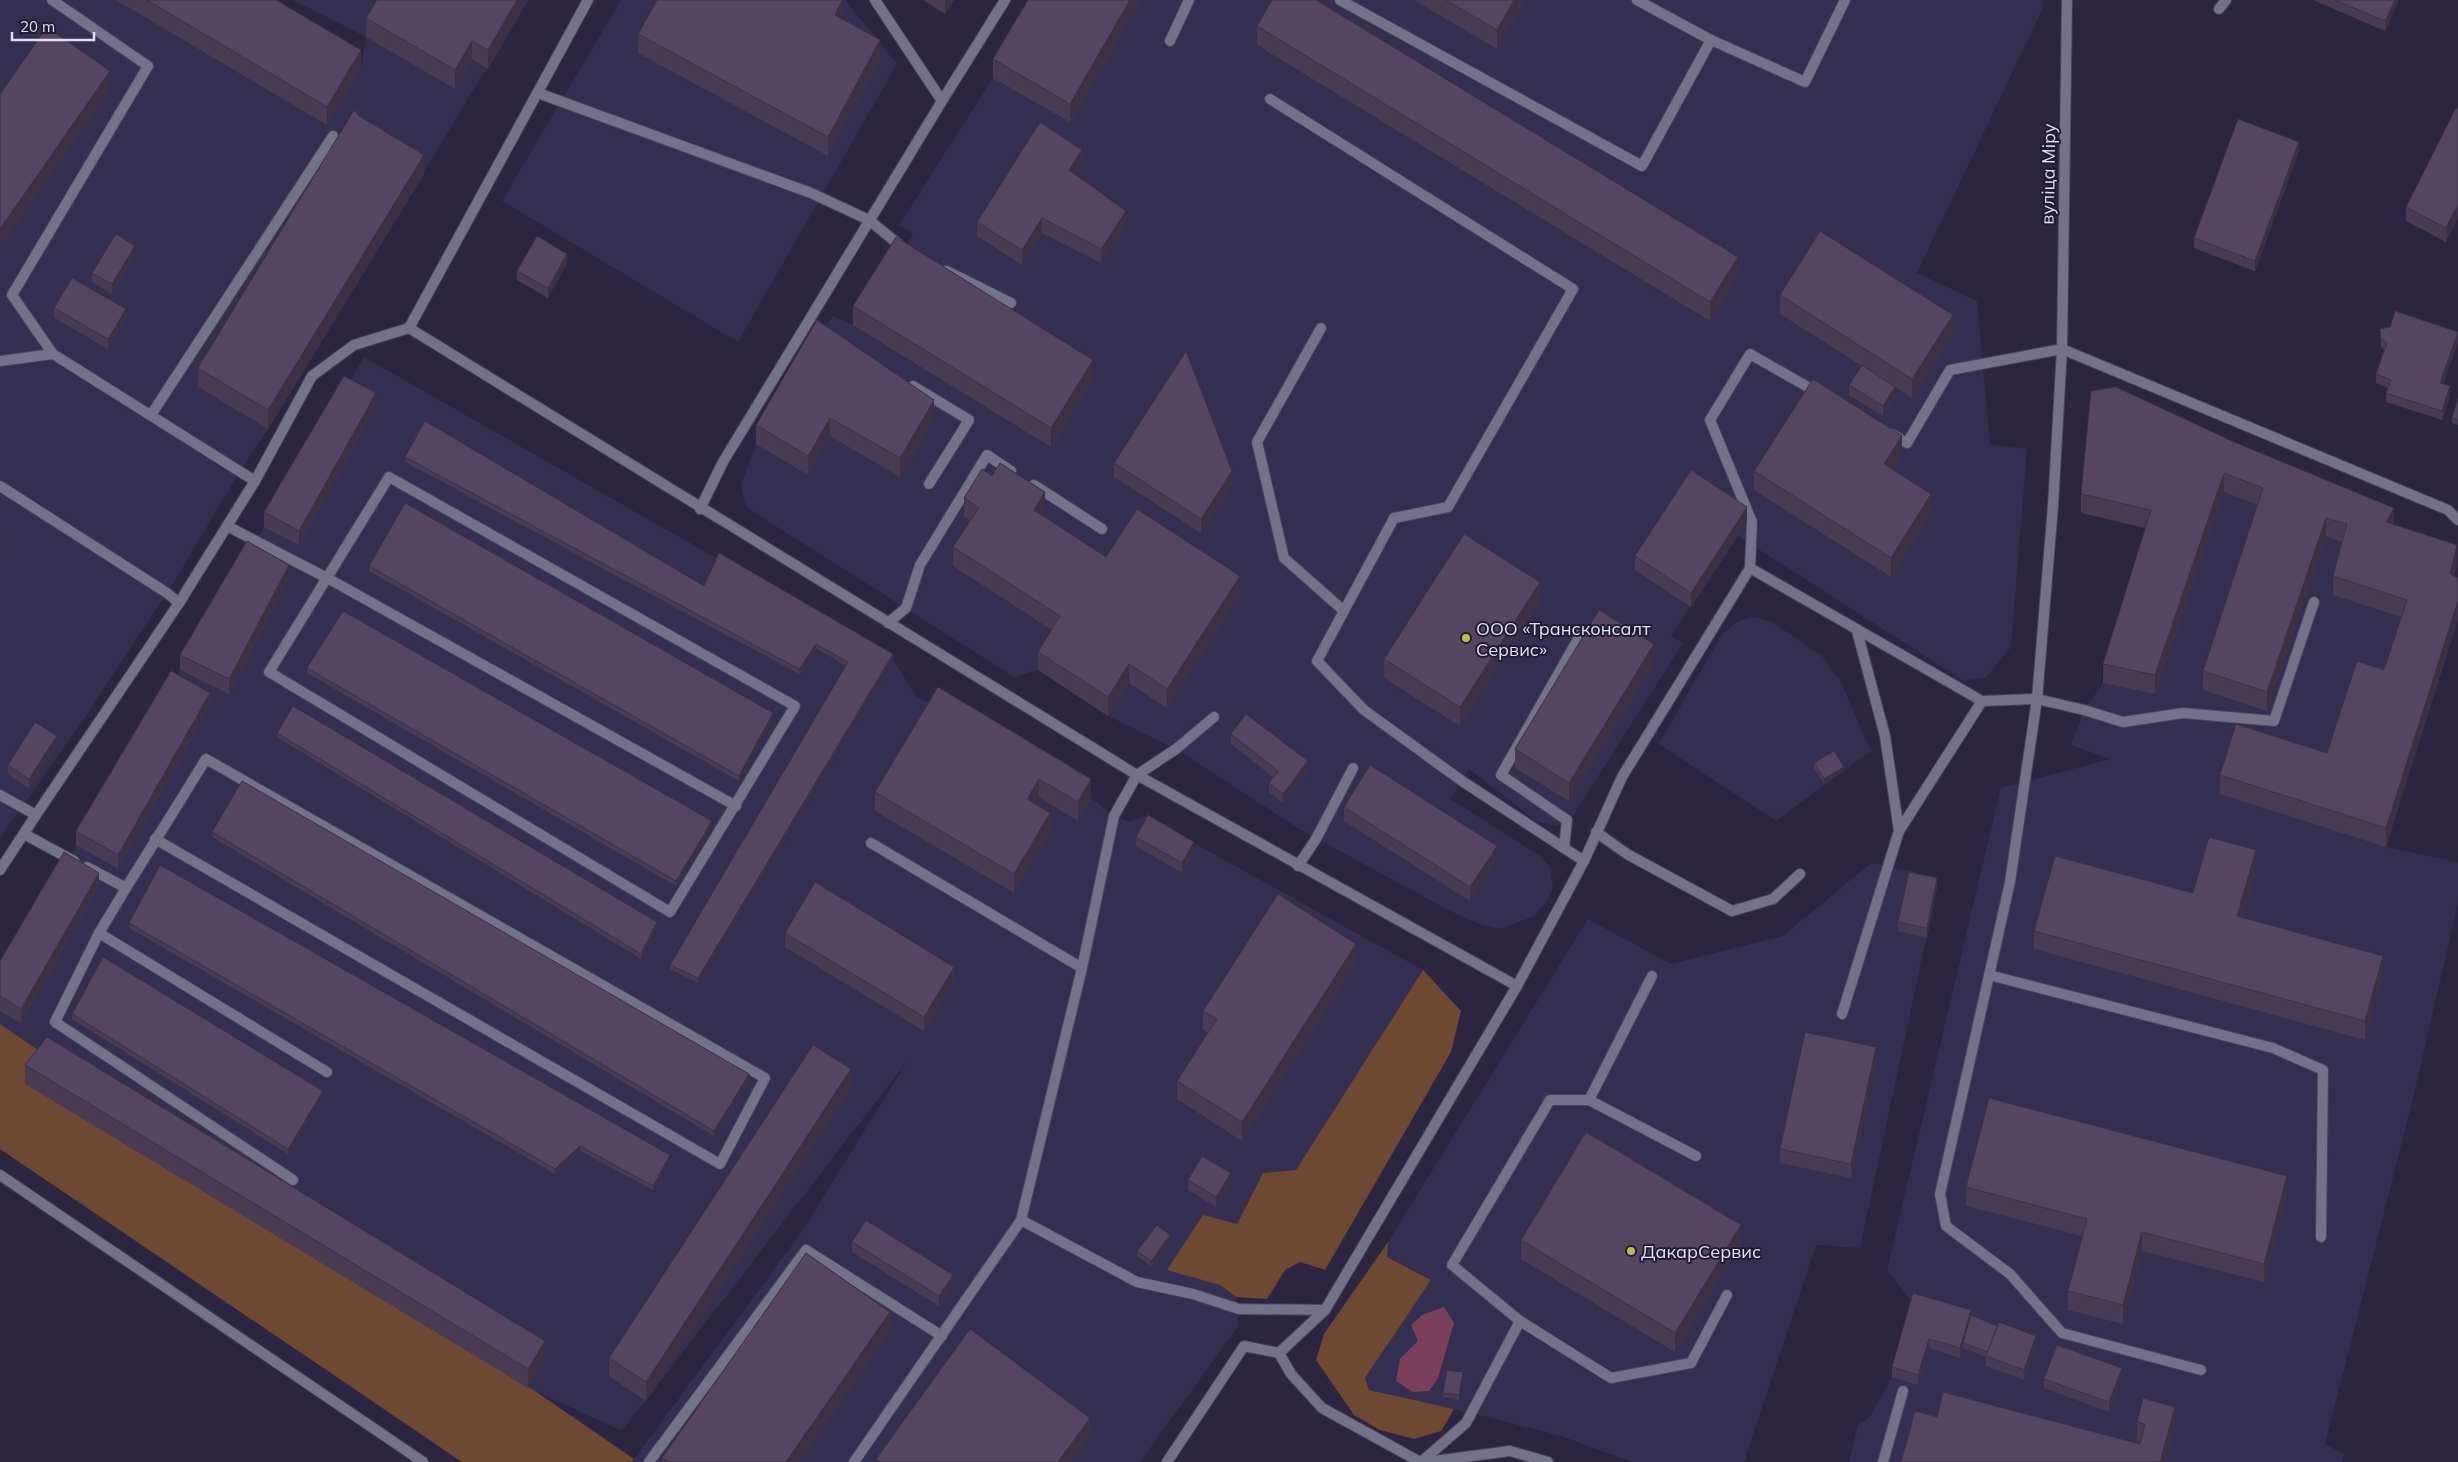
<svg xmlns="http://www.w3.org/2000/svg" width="2458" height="1462" font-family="Mulish,sans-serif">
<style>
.built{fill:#342e51}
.green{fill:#6d4933}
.water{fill:#7a405b}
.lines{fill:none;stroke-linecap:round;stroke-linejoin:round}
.lane-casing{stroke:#48435e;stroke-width:12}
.street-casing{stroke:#48435e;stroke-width:12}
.lane{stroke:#74718a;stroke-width:10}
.street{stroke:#74718a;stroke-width:10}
.wall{fill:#4a3b54}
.shaded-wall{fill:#3c3045}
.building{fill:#564562;stroke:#3c3045}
.poi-dot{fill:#bbc045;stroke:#211b37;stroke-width:2}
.labels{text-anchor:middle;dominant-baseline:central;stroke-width:4;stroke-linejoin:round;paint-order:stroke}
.street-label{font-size:18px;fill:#e1def1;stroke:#211b37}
.poi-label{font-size:18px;fill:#e1def1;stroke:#211b37;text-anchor:start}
</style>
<rect width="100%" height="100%" fill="#2b2542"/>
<g class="built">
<polygon points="0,0 245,0 361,69 366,37 293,0 528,0 268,429 240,471 174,582 77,729 0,838"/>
<polygon points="621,0 845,0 897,64 738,342 502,201"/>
<polygon points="1038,0 2043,0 2043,8 1917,273 1977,301 1990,445 2027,449 2011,647 1986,677 1964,681 1738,536 1671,636 1683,643 1572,817 1557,826 1536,821 1469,769 1450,799 1539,855 1550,867 1553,887 1548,899 1535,916 1500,929 1482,925 1452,912 1301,830 1176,749 1108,716 1038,670 1014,677 746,507 741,485 756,444 817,339 833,316 853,325 904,249 913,234 899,225 993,78"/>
<polygon points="364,357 893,659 917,698 938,706 1091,798 1114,816 1130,822 1145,816 1423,970 1296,1170 1263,1173 1237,1224 1214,1281 1236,1297 1239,1309 1237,1328 1140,1462 632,1462 803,1230 906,1063 622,1431 528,1388 0,1083 0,975"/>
<polygon points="2091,410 2387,541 2457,564 2450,593 2458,596 2458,620 2386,847 2458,862 2458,903 2412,1103 2325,1444 2344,1454 2342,1462 1849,1462 1858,1424 1869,1418 1892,1377 1913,1303 1887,1270 2001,787 2025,782 2110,759 2071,745 2084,710 2103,683 2151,529 2081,513"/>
<polygon points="1752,617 1771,621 1822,656 1840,680 1871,751 1776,821 1659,744 1722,634 1739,621"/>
<polygon points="1871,863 1916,872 1915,882 1937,888 1860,1248 1816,1245 1744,1462 1632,1462 1561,1436 1471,1413 1369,1390 1365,1378 1431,1280 1386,1256 1388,1242 1588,919 1671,964 1783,936"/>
</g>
<g class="green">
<polygon points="1423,970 1461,1011 1451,1052 1325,1270 1300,1262 1285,1270 1267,1299 1236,1297 1220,1285 1167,1270 1203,1215 1237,1224 1263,1173 1296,1170"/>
<polygon points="0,1024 634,1459 632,1462 462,1462 0,1149"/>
<polygon points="1388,1242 1387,1257 1431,1280 1365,1378 1369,1390 1454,1409 1441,1431 1414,1439 1380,1430 1354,1415 1316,1360 1324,1334"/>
</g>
<polygon class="water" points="1444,1307 1454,1323 1438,1378 1429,1391 1413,1392 1396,1381 1400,1359 1418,1341 1411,1325 1422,1315"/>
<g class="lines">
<g class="lane-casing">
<g id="lane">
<polyline points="52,0 148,66 12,295 53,354"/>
<polyline points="588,0 409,328 1137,775 1517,986"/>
<polyline points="875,0 942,101"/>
<polyline points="1340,0 1642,166 1711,40 1637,0"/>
<polyline points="2219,9 2226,0"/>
<polyline points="1711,40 1805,82 1845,0"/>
<polyline points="1170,41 1189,0"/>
<polyline points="538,93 811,193 869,220 903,248"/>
<polyline points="1270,99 1573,289 1448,507 1394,518 1317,661 1364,710 1462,781 1584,861"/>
<polyline points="947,271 1011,303"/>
<polyline points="1321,328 1257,442 1284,558 1344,611"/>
<polyline points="2062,349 2053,506 2037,699 2010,882 1940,1194 1946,1226 2010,1274 2062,1333 2201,1370"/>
<polyline points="0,361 53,354 255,481"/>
<polyline points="913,386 969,420 929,484"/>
<polyline points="151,415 333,136"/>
<polyline points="1891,434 1907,443 1950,370 2062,349 2448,510 2458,520"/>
<polygon points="389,477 795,706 670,912 269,672"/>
<polyline points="1034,485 1102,529"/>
<polyline points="0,486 167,593 179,603"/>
<polyline points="700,509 723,462 942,101 1005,0"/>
<polyline points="227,526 329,579 736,806"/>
<polyline points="1750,568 1982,701"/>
<polyline points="888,623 906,608 920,565 987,455 1011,471"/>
<polyline points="1857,631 1885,736 1899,831"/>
<polyline points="0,795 36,815 179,603 255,481 312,376 354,345 409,328"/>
<polyline points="1596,832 1627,854 1732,911 1773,899 1800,874"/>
<polyline points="24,834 74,861"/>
<polyline points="871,843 1082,968"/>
<polyline points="1564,848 1567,820 1501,775 1582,632"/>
<polyline points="1298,866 1316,839 1353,768"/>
<polyline points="87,867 126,888 206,759 765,1078 720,1164 155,839"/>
<polyline points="0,870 36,815"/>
<polyline points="126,888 99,933 55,1022 293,1180"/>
<polyline points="99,933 327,1072"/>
<polyline points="1989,975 2273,1048 2323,1070 2321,1237"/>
<polyline points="1842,1014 1899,831 1982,701 2037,699 2084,710 2123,722 2183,713 2274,721 2314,602"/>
<polyline points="1589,1100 1696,1156"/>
<polyline points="0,1175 423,1462"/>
<polyline points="1021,1220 1082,968 1114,816 1137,775 1176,749 1214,717"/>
<polyline points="1520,1321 1611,1378 1691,1363 1727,1295"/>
<polyline points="649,1462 806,1250 942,1336"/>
<polyline points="854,1462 1021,1220 1137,1282 1193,1294 1239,1309 1325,1310"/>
<polyline points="1167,1462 1244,1346 1279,1353"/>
<polyline points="1420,1462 1322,1408 1291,1374 1279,1353 1325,1310 1517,986 1584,861 1622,777 1750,568 1752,522 1710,420 1750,354 1820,394"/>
<polyline points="1421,1462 1466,1423 1520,1321 1452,1265 1550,1100 1589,1100 1652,976"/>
<polyline points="1426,1462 1510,1451 1548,1462"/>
<polyline points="1883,1462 1903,1391"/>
</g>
</g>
<g class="street-casing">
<polyline id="street" points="2062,349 2067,0"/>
</g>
<use href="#lane" class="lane"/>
<use href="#street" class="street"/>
</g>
<g class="wall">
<polygon points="116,0 276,0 361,69 327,125"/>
<polygon points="377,0 528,0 488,69 472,59 455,89 366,37 366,18"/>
<polygon points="923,0 954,0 945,14"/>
<polygon points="1028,0 1141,0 1070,122 993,78 993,59"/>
<polygon points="1414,0 1525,0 1497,49"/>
<polygon points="2313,0 2398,0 2398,2 2385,31"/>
<polygon points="1257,26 1738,276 1710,321 1257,45"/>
<polygon points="638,34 880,59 828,156 638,53"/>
<polygon points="2458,109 2446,242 2406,221 2406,207"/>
<polygon points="359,116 424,174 268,429 198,387 198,368"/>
<polygon points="2299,151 2255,271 2194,248 2194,238"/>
<polygon points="1082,164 1075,174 1126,226 1101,263 1042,233 1022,265 977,236 977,222"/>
<polygon points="135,256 112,294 92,282 92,273"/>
<polygon points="567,263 548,298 517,280 517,271"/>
<polygon points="1780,295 1953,334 1912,398 1895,387 1895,396 1883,416 1849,395 1849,385 1862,366 1780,314"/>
<polygon points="853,306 1093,378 1051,447 853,325"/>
<polygon points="54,308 126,319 108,349 54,318"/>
<polygon points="817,320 934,418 900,477 830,436 808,475 756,444 756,425"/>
<polygon points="2380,329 2458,342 2443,384 2450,396 2442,420 2386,402 2386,393 2388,388 2376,383 2376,374 2384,350 2381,347"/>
<polygon points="2091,391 2394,525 2457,564 2386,847 2220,794 2220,775 2327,753 2384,670 2401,617 2333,595 2333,576 2342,542 2326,536 2267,711 2203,690 2203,671 2258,505 2224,492 2155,694 2103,683 2103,664 2146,528 2081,513 2081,494"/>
<polygon points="2458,398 2458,425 2452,423 2452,418"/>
<polygon points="376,407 299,545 264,527 264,512"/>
<polygon points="1902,455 1893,469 1931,513 1891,577 1754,490 1754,471"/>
<polygon points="405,457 704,586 893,659 698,983 670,969 670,965 846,666 816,648 799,674 405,462"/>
<polygon points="1114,463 1232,486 1201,533 1114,477"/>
<polygon points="992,476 1045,511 1042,515 1106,557 1240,594 1167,708 1129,683 1108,716 1038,670 1038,652 1052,630 953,566 953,547 971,521 964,517 964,498"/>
<polygon points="1747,521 1691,607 1635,570 1635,556"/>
<polygon points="369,566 773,718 739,781 369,571"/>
<polygon points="289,579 229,694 180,670 180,655"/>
<polygon points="1540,601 1460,726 1384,678 1384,659"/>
<polygon points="1654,663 1569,801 1515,768 1515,749"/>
<polygon points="307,668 712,826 676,886 307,673"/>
<polygon points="938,687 1091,798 1078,821 1039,797 1035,804 1050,832 1014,893 875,811 875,792"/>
<polygon points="210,707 118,869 76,845 76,831"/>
<polygon points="277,733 657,927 641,959 277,737"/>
<polygon points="1231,734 1308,771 1283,803 1269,792 1269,783 1273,777 1231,744"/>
<polygon points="57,746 29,789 8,774 8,765"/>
<polygon points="1814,763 1844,771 1824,784 1814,768"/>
<polygon points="1344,807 1497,860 1470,901 1344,821"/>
<polygon points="212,832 749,1079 714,1136 212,837"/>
<polygon points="1136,837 1194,852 1182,873 1136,846"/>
<polygon points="2256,869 2242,918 2383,974 2365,1040 2034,949 2034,931 2193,893"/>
<polygon points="99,887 21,1023 0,1011 0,961"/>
<polygon points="1937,888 1927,938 1898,931 1898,922"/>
<polygon points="129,923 670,1160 653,1190 580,1151 555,1174 129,928"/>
<polygon points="785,933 954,981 924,1031 785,947"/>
<polygon points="1356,963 1242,1141 1177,1099 1177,1081 1208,1033 1203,1030 1203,1011"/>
<polygon points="72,1014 323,1095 288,1154 72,1019"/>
<polygon points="1876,1061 1851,1178 1780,1163 1780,1149"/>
<polygon points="25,1065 545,1360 528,1388 25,1084"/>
<polygon points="851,1088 646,1401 609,1376 609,1358"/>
<polygon points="1188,1180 1231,1183 1216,1207 1188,1190"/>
<polygon points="1966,1187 2287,1194 2264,1282 2142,1251 2123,1324 2068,1310 2068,1291 2082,1236 1966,1206"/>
<polygon points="1170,1240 1151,1266 1137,1256 1137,1251"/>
<polygon points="1521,1240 1741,1244 1675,1352 1521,1259"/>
<polygon points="852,1242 953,1285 939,1306 852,1252"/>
<polygon points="1913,1293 1971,1315 1997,1326 2036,1346 2024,1380 1986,1366 1986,1357 1963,1348 1960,1358 1929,1348 1918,1385 1892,1377 1892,1367"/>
<polygon points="890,1331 799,1462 662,1462 662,1458"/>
<polygon points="1463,1377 1459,1400 1443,1397 1443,1393"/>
<polygon points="2122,1378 2109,1412 2044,1388 2044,1379"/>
<polygon points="1937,1417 2140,1444 2140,1441 2137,1441 2137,1422 2175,1425 2165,1462 1901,1462"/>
</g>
<g class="shaded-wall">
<polygon points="517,0 528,0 488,69 488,50"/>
<polygon points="945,0 954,0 945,14"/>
<polygon points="1130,0 1141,0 1070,122 1070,104"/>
<polygon points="1514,0 1525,0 1497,49 1497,30"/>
<polygon points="2395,0 2398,0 2398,2 2385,31 2385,21"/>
<polygon points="842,1 842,20 835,15"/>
<polygon points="880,40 880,59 828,156 828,137"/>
<polygon points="472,41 472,59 455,89 455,70"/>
<polygon points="361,50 361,69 327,125 327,107"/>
<polygon points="110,71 110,90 0,248 0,229"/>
<polygon points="2299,142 2299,151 2255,271 2255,261"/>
<polygon points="1082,150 1082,164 1069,184 1069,170"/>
<polygon points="424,155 424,174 268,429 268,410"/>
<polygon points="2458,205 2458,219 2446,242 2446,228"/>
<polygon points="1126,211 1126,226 1101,263 1101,249"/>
<polygon points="1042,218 1042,233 1022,265 1022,250"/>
<polygon points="135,246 135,256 112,294 112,284"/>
<polygon points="567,254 567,263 548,298 548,288"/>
<polygon points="1738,257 1738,276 1710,321 1710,302"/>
<polygon points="126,309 126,319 108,349 108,339"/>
<polygon points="1953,315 1953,334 1912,398 1912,379"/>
<polygon points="2458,332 2458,342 2440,393 2440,383"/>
<polygon points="1093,360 1093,378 1051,447 1051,428"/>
<polygon points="2450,386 2450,396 2442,420 2442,411"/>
<polygon points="1895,387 1895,396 1883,416 1883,406"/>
<polygon points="376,393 376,407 299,545 299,531"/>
<polygon points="934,400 934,418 900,477 900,458"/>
<polygon points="830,418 830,436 808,475 808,456"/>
<polygon points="1902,436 1902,455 1884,483 1884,464"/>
<polygon points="1232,471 1232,486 1201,533 1201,519"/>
<polygon points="2224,473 2224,492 2155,694 2155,675"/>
<polygon points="1045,492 1045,511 1034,529 1034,510"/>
<polygon points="1931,494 1931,513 1891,577 1891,558"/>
<polygon points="1747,507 1747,521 1691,607 1691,593"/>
<polygon points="2394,508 2394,527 2386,522"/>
<polygon points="2326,518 2326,536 2267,711 2267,692"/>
<polygon points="1,532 1,551 0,552 0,534"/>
<polygon points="2457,545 2457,564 2450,593 2450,574"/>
<polygon points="289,565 289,579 229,694 229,679"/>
<polygon points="1240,576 1240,594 1167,708 1167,689"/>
<polygon points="1540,582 1540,601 1460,726 1460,707"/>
<polygon points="2458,601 2458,620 2386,847 2386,828"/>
<polygon points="816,644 816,648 799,674 799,669"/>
<polygon points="1654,644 1654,663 1569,801 1569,783"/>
<polygon points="893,654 893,659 698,983 698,978"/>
<polygon points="1129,664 1129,683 1108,716 1108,697"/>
<polygon points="210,693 210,707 118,869 118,855"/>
<polygon points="773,713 773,718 739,781 739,776"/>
<polygon points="57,736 57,746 29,789 29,779"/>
<polygon points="1308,761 1308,771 1283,803 1283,794"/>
<polygon points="1844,767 1844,771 1824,784 1824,779"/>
<polygon points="1039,779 1039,797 1027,818 1027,799"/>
<polygon points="1091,779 1091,798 1078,821 1078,802"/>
<polygon points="1050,813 1050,832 1014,893 1014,874"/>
<polygon points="712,821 712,826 676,886 676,881"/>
<polygon points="1194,842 1194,852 1182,873 1182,863"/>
<polygon points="1497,846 1497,860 1470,901 1470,887"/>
<polygon points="2256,850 2256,869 2237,935 2237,916"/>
<polygon points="99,873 99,887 21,1023 21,1009"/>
<polygon points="1937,878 1937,888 1927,938 1927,928"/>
<polygon points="657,922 657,927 641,959 641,954"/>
<polygon points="1356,944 1356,963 1242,1141 1242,1122"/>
<polygon points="2383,956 2383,974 2365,1040 2365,1021"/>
<polygon points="954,967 954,981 924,1031 924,1017"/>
<polygon points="1876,1047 1876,1061 1851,1178 1851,1164"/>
<polygon points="851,1069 851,1088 646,1401 646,1382"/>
<polygon points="749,1074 749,1079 714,1136 714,1131"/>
<polygon points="323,1091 323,1095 288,1154 288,1149"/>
<polygon points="580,1146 580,1151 555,1174 555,1169"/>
<polygon points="670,1155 670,1160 653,1190 653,1186"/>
<polygon points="1231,1173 1231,1183 1216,1207 1216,1197"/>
<polygon points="2287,1176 2287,1194 2264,1282 2264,1264"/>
<polygon points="1741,1225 1741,1244 1675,1352 1675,1333"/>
<polygon points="2142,1232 2142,1251 2123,1324 2123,1305"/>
<polygon points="1170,1235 1170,1240 1151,1266 1151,1261"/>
<polygon points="953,1275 953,1285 939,1306 939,1296"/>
<polygon points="1971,1310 1971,1320 1963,1343 1963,1348 1960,1358 1960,1348"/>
<polygon points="890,1312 890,1331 799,1462 786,1462"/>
<polygon points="2036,1336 2036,1346 2024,1380 2024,1370"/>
<polygon points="1929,1339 1929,1348 1918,1385 1918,1375"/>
<polygon points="545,1341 545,1360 528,1388 528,1369"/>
<polygon points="2122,1368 2122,1378 2109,1412 2109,1402"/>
<polygon points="1463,1372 1463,1377 1459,1400 1459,1395"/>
<polygon points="2175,1407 2175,1425 2165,1462 2160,1462"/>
<polygon points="1090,1418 1090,1437 1072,1462 1058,1462"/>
</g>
<g class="building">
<polygon points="147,0 276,0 361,50 327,107"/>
<polygon points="377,0 517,0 488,50 472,41 455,70 366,18"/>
<polygon points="657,0 840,0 842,1 835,15 880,40 828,137 638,34"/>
<polygon points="1028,0 1130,0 1070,104 993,59"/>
<polygon points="1272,0 1316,0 1738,257 1710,302 1257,26"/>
<polygon points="1446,0 1514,0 1497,30"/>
<polygon points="2335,0 2395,0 2385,21"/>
<polygon points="47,27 110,71 0,229 0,94"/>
<polygon points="2456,108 2458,109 2458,205 2446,228 2406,207"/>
<polygon points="354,110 359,116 424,155 268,410 198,368"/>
<polygon points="2238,119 2299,142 2255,261 2194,238"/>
<polygon points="1040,122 1082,150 1069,170 1126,211 1101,249 1042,218 1022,250 977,222"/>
<polygon points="1820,231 1953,315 1912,379 1780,295"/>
<polygon points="116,234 135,246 112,284 92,273"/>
<polygon points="537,236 567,254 548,288 517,271"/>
<polygon points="896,237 1093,360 1051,428 853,306"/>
<polygon points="72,278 126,309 108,339 54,308"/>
<polygon points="2395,311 2458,332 2440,383 2450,386 2442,411 2386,393 2391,380 2376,374 2387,343 2381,338 2380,329 2390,327"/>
<polygon points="817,320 934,400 900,458 830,418 808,456 756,425"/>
<polygon points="1186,351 1232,471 1201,519 1114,463"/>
<polygon points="1862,365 1895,387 1883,406 1849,385"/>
<polygon points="344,376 376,393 299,531 264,512"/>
<polygon points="1813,379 1902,436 1884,464 1931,494 1891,558 1754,471"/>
<polygon points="2116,387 2234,442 2394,508 2386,522 2457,545 2450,574 2458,578 2458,601 2386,828 2220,775 2236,724 2327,753 2357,661 2384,670 2407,600 2333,576 2347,524 2326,518 2267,692 2203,671 2263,488 2224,473 2155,675 2103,664 2151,510 2081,494 2091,391"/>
<polygon points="2458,398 2458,420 2452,418"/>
<polygon points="425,421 704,586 719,553 893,654 698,978 670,965 848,662 816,644 799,669 405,457"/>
<polygon points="1000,463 1045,492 1034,510 1106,557 1137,509 1240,576 1167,689 1129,664 1108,697 1038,652 1060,616 953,547 979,508 964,498 982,469 992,476"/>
<polygon points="1691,470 1747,507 1691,593 1635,556"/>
<polygon points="405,503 773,713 739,776 369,566"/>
<polygon points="1464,534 1540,582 1460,707 1384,659"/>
<polygon points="247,541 289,565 229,679 180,655"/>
<polygon points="1599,610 1654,644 1569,783 1515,749"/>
<polygon points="343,611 712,821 676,881 307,668"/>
<polygon points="171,671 210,693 118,855 76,831"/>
<polygon points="938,687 1091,779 1078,802 1039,779 1027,799 1050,813 1014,874 875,792"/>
<polygon points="293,706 657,922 641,954 277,733"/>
<polygon points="1246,714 1308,761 1283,794 1269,783 1278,771 1231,734"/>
<polygon points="35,722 57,736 29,779 8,765"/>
<polygon points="1834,751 1844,767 1824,779 1814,763"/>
<polygon points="1370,765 1497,846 1470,887 1344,807"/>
<polygon points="242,781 749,1074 714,1131 212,832"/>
<polygon points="1148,815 1194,842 1182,863 1136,837"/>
<polygon points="2209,837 2256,850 2237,916 2383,956 2365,1021 2034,931 2055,856 2193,893"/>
<polygon points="64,852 99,873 21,1009 0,996 0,961"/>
<polygon points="160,865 670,1155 653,1186 580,1146 555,1169 129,923"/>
<polygon points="1909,872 1937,878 1927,928 1898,922"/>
<polygon points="815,882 954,967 924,1017 785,933"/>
<polygon points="1278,894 1356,944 1242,1122 1177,1081 1217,1019 1203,1011"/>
<polygon points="103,957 323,1091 288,1149 72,1014"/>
<polygon points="1805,1032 1876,1047 1851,1164 1780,1149"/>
<polygon points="47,1037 545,1341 528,1369 25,1065"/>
<polygon points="813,1045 851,1069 646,1382 609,1358"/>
<polygon points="1989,1098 2287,1176 2264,1264 2142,1232 2123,1305 2068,1291 2087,1219 1966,1187"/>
<polygon points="1586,1132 1741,1225 1675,1333 1521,1240"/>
<polygon points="1202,1156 1231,1173 1216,1197 1188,1180"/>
<polygon points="866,1220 953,1275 939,1296 852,1242"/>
<polygon points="1157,1225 1170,1235 1151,1261 1137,1251"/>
<polygon points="806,1253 890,1312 786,1462 669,1462 662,1458"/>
<polygon points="1913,1293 1971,1310 1960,1348 1929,1339 1918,1375 1892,1367"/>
<polygon points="1971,1315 1997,1326 1988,1352 1963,1343"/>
<polygon points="1999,1322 2036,1336 2024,1370 1986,1356"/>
<polygon points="970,1329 1090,1418 1058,1462 880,1462 876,1459"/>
<polygon points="2057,1345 2122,1368 2109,1402 2044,1379"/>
<polygon points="1447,1370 1463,1372 1459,1395 1443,1393"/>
<polygon points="1943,1392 2140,1444 2145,1424 2137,1422 2143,1398 2175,1407 2160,1462 1901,1462 1915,1411 1937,1417"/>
</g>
<g class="poi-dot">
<circle cx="1466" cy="638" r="5"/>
<circle cx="1631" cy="1251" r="5"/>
</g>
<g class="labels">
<g class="street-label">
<text transform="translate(2048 174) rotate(-89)">вуліца Міру</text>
</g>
<g class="poi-label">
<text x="1476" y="628">ООО «Трансконсалт<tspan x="1476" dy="21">Сервис»</tspan></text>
<text x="1641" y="1251">ДакарСервис</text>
</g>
</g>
<path d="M12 32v8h82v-8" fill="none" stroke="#e1def1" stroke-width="2.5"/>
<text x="20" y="32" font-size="15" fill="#e1def1" stroke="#211b37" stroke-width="4" paint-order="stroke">20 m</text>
</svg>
